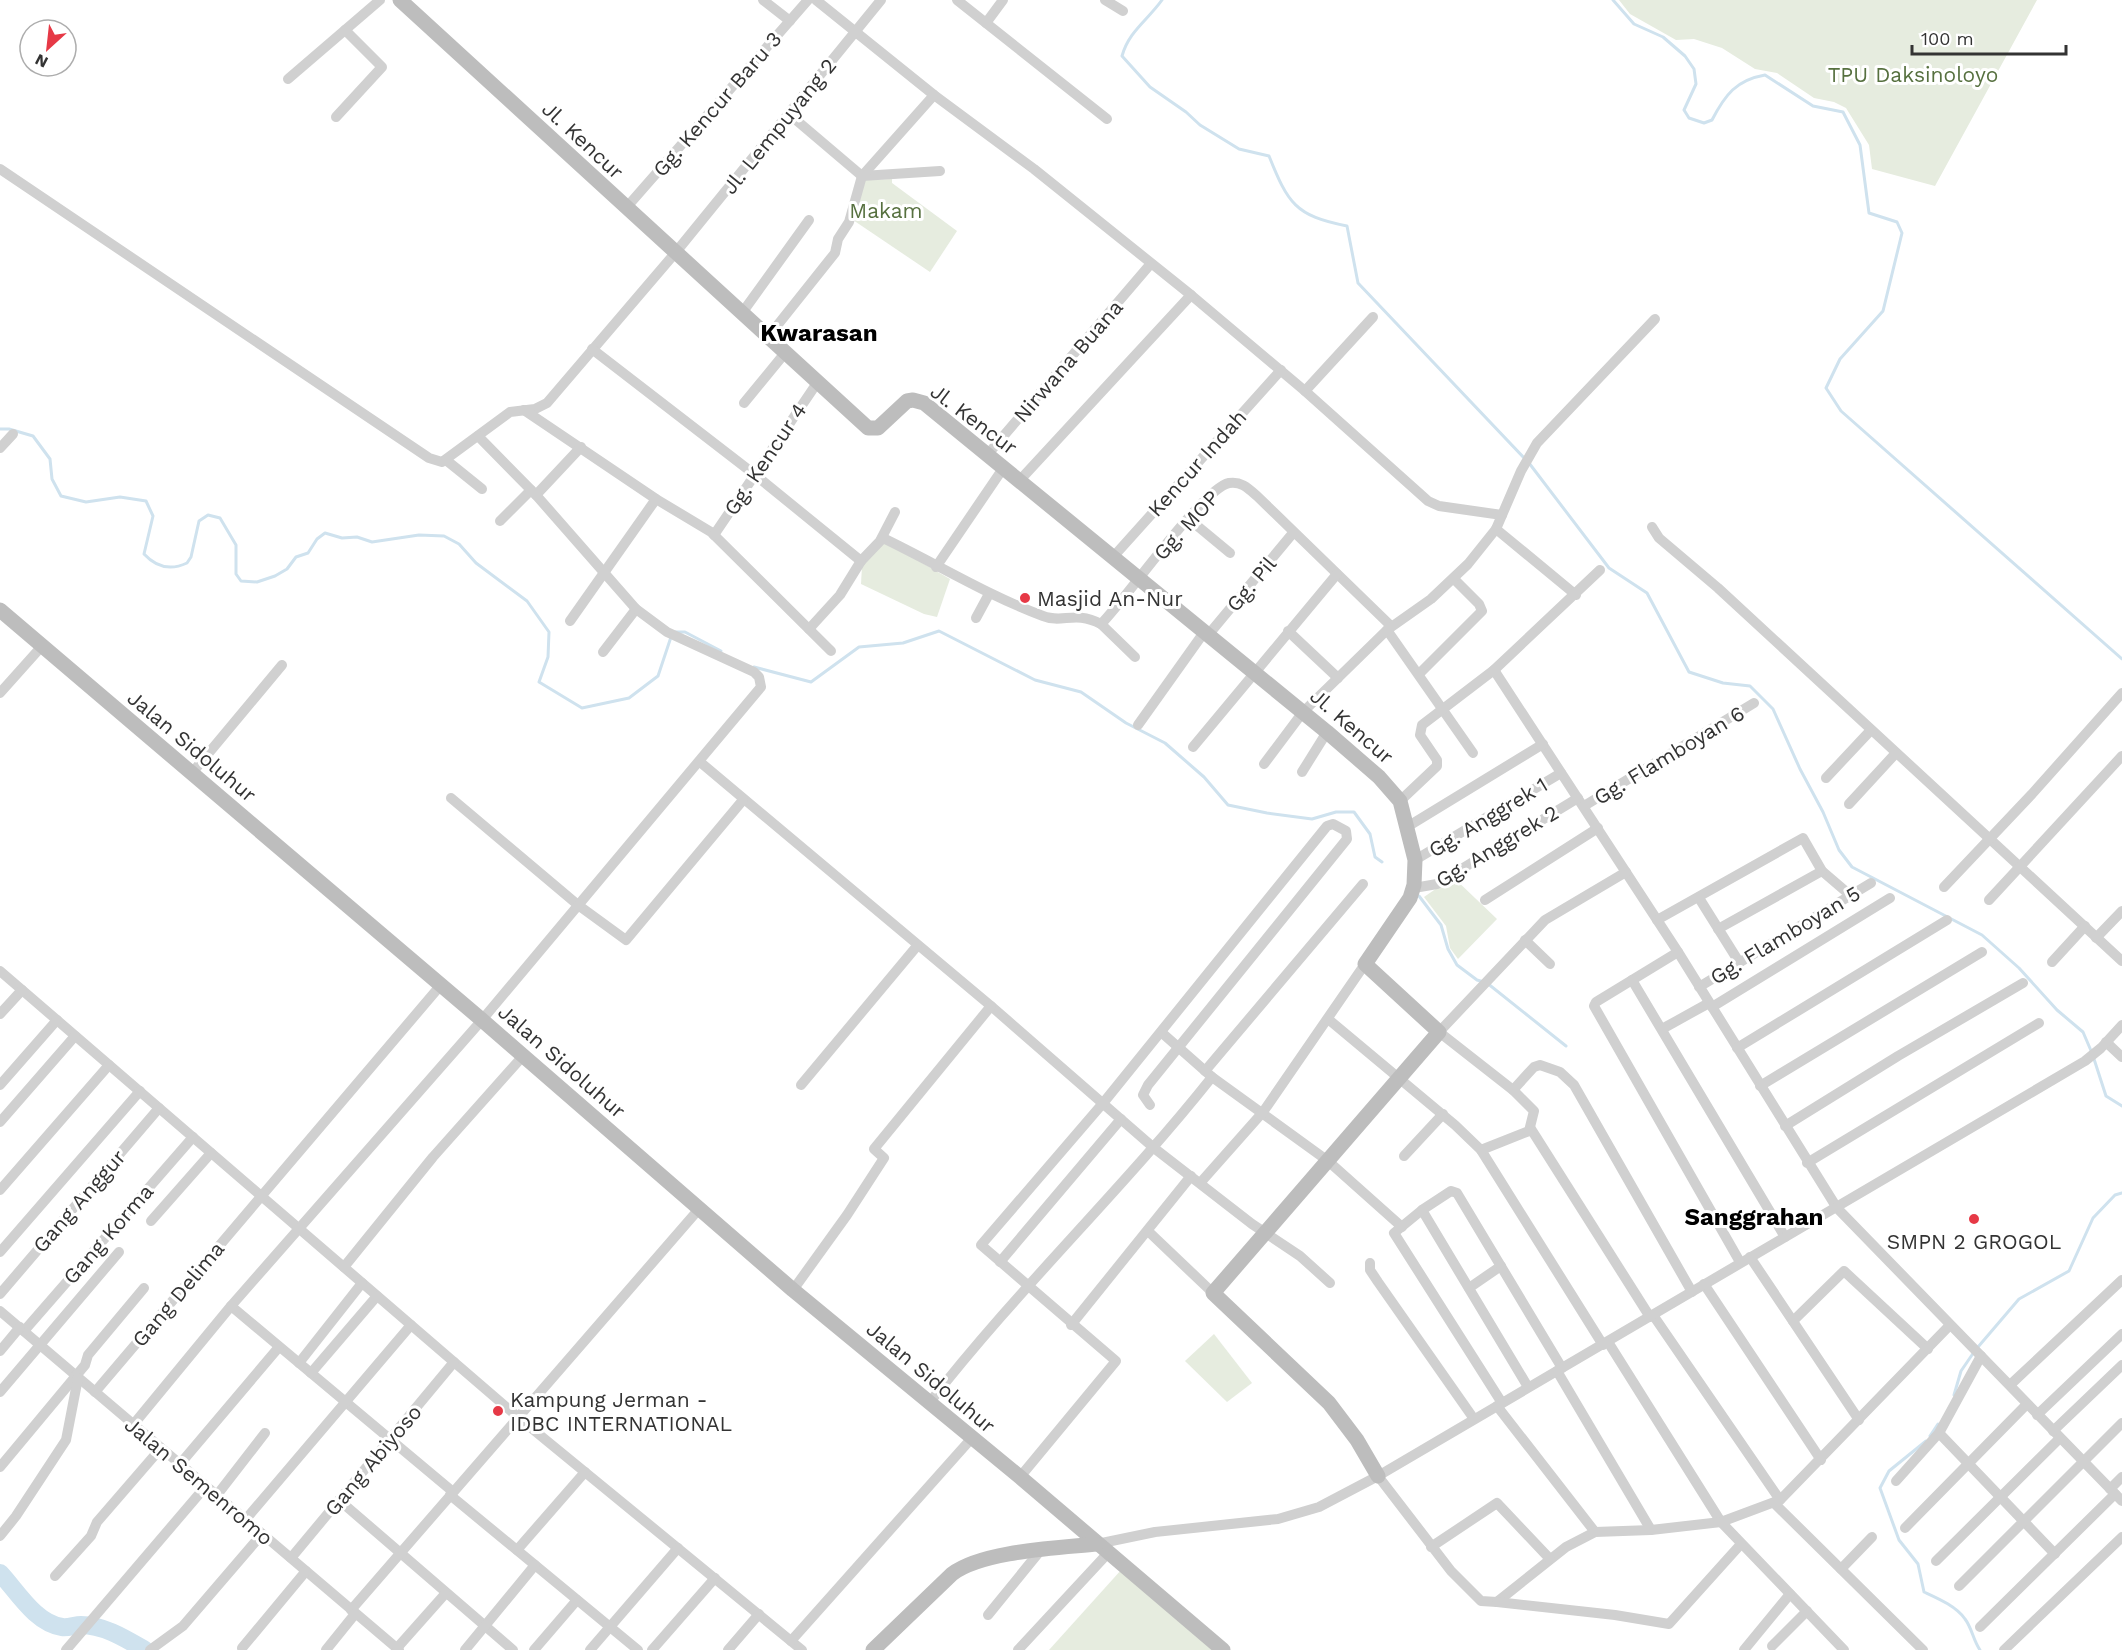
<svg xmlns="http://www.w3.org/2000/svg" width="2122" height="1650" font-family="'Work Sans',sans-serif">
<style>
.green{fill:#e6ecdf}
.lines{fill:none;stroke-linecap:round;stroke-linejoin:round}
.stream{stroke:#cfe2ee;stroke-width:3}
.river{stroke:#cfe2ee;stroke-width:18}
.street{stroke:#d0d0d0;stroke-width:10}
.secondary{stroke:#bdbdbd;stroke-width:15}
.poi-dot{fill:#e63946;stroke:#fff;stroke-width:2}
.labels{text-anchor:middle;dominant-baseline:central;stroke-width:6;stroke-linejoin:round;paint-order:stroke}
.park-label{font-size:21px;fill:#56703f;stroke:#fff}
.street-label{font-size:21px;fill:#333;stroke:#fff}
.poi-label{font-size:21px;fill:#333;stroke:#fff;text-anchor:start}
.quarter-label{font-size:24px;font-weight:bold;fill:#000;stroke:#fff}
</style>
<rect width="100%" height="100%" fill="#fff"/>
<g class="green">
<polygon points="1619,0 2037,0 1935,186 1872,169 1869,145 1846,108 1834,102 1814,98 1777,73 1755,69 1722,48 1694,39 1676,40 1630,14"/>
<polygon points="892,179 892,183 957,231 930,272 853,220 864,180"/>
<polygon points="884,541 950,579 937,617 924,614 861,584 862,566"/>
<polygon points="1453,877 1497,919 1458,959 1450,948 1446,926 1424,897"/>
<polygon points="1214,1334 1252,1383 1227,1402 1185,1361"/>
<polygon points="1122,1569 1212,1650 1049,1650"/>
</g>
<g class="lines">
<g class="stream">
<path d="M1162,0c-15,21 -33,31 -40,56l28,31 36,25 14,13 39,24 30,7c19,47 26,60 78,70l11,57 167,176"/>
<path d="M1613,0l21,24 29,13 22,19 9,13 2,15 -12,26 5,8 15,5 8,-3c13,-25 24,-40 53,-45l48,31 30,6 17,33 9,68 28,9 5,11 -19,78 -43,48 -14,29 15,23 281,248"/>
<path d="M0,429h9l24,7 17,23 2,20 9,17 25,6 34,-5 26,4 7,15 -9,38c12,13 26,17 43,9l4,-6 8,-36 9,-6 12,3 16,27v29l5,7 16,1 18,-6 12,-7 9,-12 12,-4 9,-14 8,-6 17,5 15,-1 15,5 47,-7 25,1 15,8 17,19 51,38 22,31 -1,25 -9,25 43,26 47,-10 29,-22 13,-39"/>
<polyline points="1529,463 1609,568 1647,593 1689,672 1723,683 1750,686 1773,709 1800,769 1823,812 1839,850 1852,867 1982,935 2019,968 2057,1010 2083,1032 2092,1053"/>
<polyline points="675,632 685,632 721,651"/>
<polyline points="754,667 811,682 859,647 903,643 939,631 1035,680 1081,692 1126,723 1165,743 1204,777 1228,805 1267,813 1312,819 1336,812 1354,812 1370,834 1375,857 1382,862"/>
<polyline points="1419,896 1441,925 1448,949 1457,965 1477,980 1487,983 1566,1046"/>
<polyline points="2094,1059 2106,1096 2122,1106"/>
<polyline points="1978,1347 2019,1299 2069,1271 2093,1218 2115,1195 2122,1193"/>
<polyline points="1954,1395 1961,1371 1974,1352"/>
<polyline points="1930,1436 1938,1424"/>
<path d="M1926,1441l-37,30 -9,17 19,52 19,24 6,28c13,6 32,14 41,27 7,9 8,21 15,31"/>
</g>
<path class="river" d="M0,1573c17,18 35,50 62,54 6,1 13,-2 19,-2 23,0 45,14 64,25"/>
<g class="street">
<polyline points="763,0 790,21"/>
<polyline points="816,0 934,95 1034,169 1191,295 1305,391 1428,501 1439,506 1502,515"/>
<polyline points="957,0 1107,119"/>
<polyline points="1105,0 1123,11"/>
<polyline points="986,23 1003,0"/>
<polyline points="288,79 380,0"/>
<polyline points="789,114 862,176"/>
<polyline points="336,117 382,67 345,30"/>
<polyline points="0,169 429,458 442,462 510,412 535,409 547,403 676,252 881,0"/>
<polyline points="862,176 940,171"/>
<polyline points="626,208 808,0"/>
<polyline points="742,313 809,220"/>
<polyline points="768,337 835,253 838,239 849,222 862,176 934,95"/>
<path d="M592,349l162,125 107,87 22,-23c54,26 104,57 160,78 20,8 31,-6 58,8"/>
<polyline points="1305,391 1373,317"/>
<polyline points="744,403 785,353"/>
<polyline points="524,410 656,499 711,532 831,651"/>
<polyline points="0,448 13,434"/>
<polyline points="988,454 1148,267"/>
<polyline points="446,460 482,489"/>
<polyline points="1020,480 1191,295"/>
<polyline points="536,495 581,447"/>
<polyline points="1189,519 1230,553"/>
<polyline points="500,521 531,490"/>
<polyline points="1652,527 1659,538 1718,588 2122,961"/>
<polyline points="1496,529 1576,595"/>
<polyline points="714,535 817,383"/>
<polyline points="881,539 895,512"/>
<polyline points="1114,556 1281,370"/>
<polyline points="936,567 1004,467"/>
<polyline points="976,618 989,594"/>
<polyline points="570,621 656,499"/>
<polyline points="809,629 840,595 861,561"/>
<polyline points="1387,630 1473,753"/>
<polyline points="1288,631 1338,678"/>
<polyline points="1209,634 1293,533"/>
<polyline points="603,652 636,609"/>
<path d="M1135,657l-34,-33c26,-26 101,-135 128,-141 12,-2 19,5 28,13l134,130"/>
<polyline points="1494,670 1678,952 1837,1208 2122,1501"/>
<polyline points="1419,674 1482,611 1479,604 1454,579"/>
<polyline points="0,693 42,646"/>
<polyline points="1138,725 1205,631"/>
<polyline points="1193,747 1337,574"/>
<polyline points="700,762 991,1006 1154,1148 1252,1224 1300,1256 1330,1283"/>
<polyline points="1264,764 1303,712 1387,630 1431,599 1468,564 1496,529 1521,471 1537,443 1655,319"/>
<polyline points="1302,772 1327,732"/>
<polyline points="192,773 282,665"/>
<polyline points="1826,778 1871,730"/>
<polyline points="451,798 578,905 626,940 743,800"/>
<polyline points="1400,801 1437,766 1437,760 1420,735 1422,725 1494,670 1600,570"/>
<polyline points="1849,804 1896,753"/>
<polyline points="1584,806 1754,703"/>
<polyline points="1407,827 1543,744"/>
<polyline points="1415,860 1561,773"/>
<polyline points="1944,887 2032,794 2122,693"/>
<polyline points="1414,888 1437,884 1578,798"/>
<polyline points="1699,898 1739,962"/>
<polyline points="1485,900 1598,828"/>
<polyline points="1989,900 2122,756"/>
<polyline points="1657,920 1803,838 1822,871 1850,895"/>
<polyline points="1718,929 1822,871"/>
<polyline points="2096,938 2122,911"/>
<polyline points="1525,940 1550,964"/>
<polyline points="1678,952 1596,1002 1594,1006 1740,1262"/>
<polyline points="2052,962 2085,926"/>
<polyline points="0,971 519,1418 802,1650"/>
<polyline points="1632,980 1785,1237"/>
<polyline points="1699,987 1871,883"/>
<polyline points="1712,1007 1890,898"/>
<polyline points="0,1014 22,990"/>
<polyline points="1328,1019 1455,1125 1481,1150 1603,1345"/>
<polyline points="1662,1029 1709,1003"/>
<polyline points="1161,1032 1212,1077 1328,1161 1402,1227"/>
<polyline points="2106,1042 2122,1057"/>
<polyline points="1737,1048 1947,920"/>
<polyline points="1205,1071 1363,884"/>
<polyline points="0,1085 57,1020"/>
<polyline points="801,1085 917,946"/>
<polyline points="1760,1086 1982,952"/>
<polyline points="1513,1090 1534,1067 1540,1065 1560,1072 1574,1085 1692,1292"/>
<polyline points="0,1122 75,1036"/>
<polyline points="1785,1126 1898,1056 2023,983"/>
<polyline points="1531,1129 1650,1317"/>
<polyline points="1481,1150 1529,1131 1534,1111 1513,1090 1439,1032 1545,920 1626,872"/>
<polyline points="1404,1156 1443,1114"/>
<polyline points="1807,1163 2039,1023"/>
<polyline points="1201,1182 1263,1112 1365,964"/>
<polyline points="0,1190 109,1065"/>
<polyline points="1422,1210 1528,1387"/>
<polyline points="151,1221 211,1153"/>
<polyline points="1149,1232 1213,1293"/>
<polyline points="0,1252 140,1091"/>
<polyline points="1750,1257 1859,1420"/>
<polyline points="1000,1262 1121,1119"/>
<polyline points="1370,1263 1370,1270 1378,1282 1474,1419"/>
<polyline points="344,1267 433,1157 523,1056"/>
<polyline points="1704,1284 1821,1460"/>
<polyline points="1469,1288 1501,1266"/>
<polyline points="793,1290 847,1215 884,1158 874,1149 991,1006"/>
<polyline points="0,1294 159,1108"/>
<polyline points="231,1306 452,1491"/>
<polyline points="0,1311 399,1650"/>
<polyline points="1653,1315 1780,1500"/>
<polyline points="1793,1321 1844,1271 1928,1349"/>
<polyline points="1071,1325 1191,1176"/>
<polyline points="24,1331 193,1137"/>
<polyline points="1608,1342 1721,1522 1844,1650"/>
<polyline points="0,1351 20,1327"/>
<polyline points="299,1363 362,1283"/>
<polyline points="1557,1371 1651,1530"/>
<polyline points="311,1373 377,1296"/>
<polyline points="2010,1385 2122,1280"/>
<polyline points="0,1392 119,1252"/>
<polyline points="95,1392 440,986"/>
<path d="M930,1402c88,-113 193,-213 282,-325"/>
<polyline points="1502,1403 1394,1233 1422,1210 1451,1191 1457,1193 1562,1368"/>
<polyline points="1497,1406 1595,1532"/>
<polyline points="2037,1415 2122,1334"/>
<polyline points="133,1425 231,1306 482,1020 761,687 759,677 754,672 667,632 636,609 536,495 478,436"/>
<polyline points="2053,1431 2122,1365"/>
<polyline points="1939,1433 2055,1554"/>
<polyline points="180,1464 279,1347"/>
<polyline points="0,1467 85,1365 88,1355 144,1288"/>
<polyline points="1378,1476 1451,1571 1481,1601 1497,1602 1566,1547 1595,1532 1651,1530 1721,1522 1780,1500 1950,1325"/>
<polyline points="1020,1477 1116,1361 981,1245 1104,1102 1327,826 1333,824 1346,831 1347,839 1148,1085 1143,1095 1150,1105"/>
<polyline points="1896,1481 1939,1433 1981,1356"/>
<polyline points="2110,1489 2122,1477"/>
<polyline points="217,1495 265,1433"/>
<polyline points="450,1495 638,1650"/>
<polyline points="339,1500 513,1650"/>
<polyline points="1774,1503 1923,1650"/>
<polyline points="246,1519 411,1325"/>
<polyline points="1905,1528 2027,1404"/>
<polyline points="0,1536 16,1516 66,1440 78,1378"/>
<polyline points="1097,1544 1155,1532 1278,1519 1319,1507 1378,1476 2085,1061 2101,1048 2122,1025"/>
<polyline points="1431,1547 1497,1503 1550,1559"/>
<polyline points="517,1550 585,1472"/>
<polyline points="291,1558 454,1362"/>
<polyline points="1936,1561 2059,1439"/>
<polyline points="1841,1569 1872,1537"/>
<polyline points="55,1576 91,1536 97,1522 161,1448"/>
<polyline points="1959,1586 2122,1423"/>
<polyline points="1497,1602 1615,1615 1669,1624 1741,1544"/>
<polyline points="351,1610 699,1209"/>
<polyline points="988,1615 1040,1551"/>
<polyline points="1980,1627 2115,1494"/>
<polyline points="791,1641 971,1439"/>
<polyline points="1772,1646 1807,1611"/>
<polyline points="242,1648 306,1571"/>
<polyline points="397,1648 445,1594"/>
<polyline points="66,1650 206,1486"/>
<polyline points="150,1650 183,1626 262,1534"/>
<polyline points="326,1650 355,1614"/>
<polyline points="465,1650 535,1565"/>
<polyline points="534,1650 577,1600"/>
<polyline points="590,1650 678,1548"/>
<polyline points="652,1650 715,1578"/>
<polyline points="728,1650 759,1614"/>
<polyline points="1018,1650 1109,1552"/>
<polyline points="1744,1650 1790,1594"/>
<polyline points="2004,1650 2122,1537"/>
</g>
<g class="secondary">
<polyline points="400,0 868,428 878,428 907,401 913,400 924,403 1327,732 1379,777 1400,801 1415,860 1414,885 1410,898 1365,964 1439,1032 1213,1293 1329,1403 1357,1440 1378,1476"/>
<polyline points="0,610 482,1020 793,1290 1020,1477 1223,1650"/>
<path d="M873,1650l79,-76c30,-23 106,-26 145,-30"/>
</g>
</g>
<g class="poi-dot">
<circle cx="1025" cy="598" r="6"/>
<circle cx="1974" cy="1219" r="6"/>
<circle cx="498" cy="1411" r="6"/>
</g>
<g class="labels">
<g class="park-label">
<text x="1913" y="74">TPU Daksinoloyo</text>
<text x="886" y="210">Makam</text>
</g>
<g class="street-label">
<text transform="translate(717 104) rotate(-49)">Gg. Kencur Baru 3</text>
<text transform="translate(779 126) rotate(-51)">Jl. Lempuyang 2</text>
<text transform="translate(583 140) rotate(43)">Jl. Kencur</text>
<text transform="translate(1068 361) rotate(-49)">Nirwana Buana</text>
<text transform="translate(974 419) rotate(37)">Jl. Kencur</text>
<text transform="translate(765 459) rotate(-56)">Gg. Kencur 4</text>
<text transform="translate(1197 463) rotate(-48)">Kencur Indah</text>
<text transform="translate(1186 525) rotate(-48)">Gg. MOP</text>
<text transform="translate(1251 584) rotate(-50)">Gg. Pil</text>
<text transform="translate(1352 726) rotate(41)">Jl. Kencur</text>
<text transform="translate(192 746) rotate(40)">Jalan Sidoluhur</text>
<text transform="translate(1669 755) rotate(-31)">Gg. Flamboyan 6</text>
<text transform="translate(1488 817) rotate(-31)">Gg. Anggrek 1</text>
<text transform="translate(1497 846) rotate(-31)">Gg. Anggrek 2</text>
<text transform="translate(1785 935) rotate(-31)">Gg. Flamboyan 5</text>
<text transform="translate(562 1061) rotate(41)">Jalan Sidoluhur</text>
<text transform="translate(79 1201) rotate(-49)">Gang Anggur</text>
<text transform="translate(108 1234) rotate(-49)">Gang Korma</text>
<text transform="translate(178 1294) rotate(-50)">Gang Delima</text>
<text transform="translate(931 1377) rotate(40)">Jalan Sidoluhur</text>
<text transform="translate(373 1460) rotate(-50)">Gang Abiyoso</text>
<text transform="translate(199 1481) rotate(40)">Jalan Semenromo</text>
</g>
<g class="poi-label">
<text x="1037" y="598">Masjid An-Nur</text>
<text x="1974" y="1241" text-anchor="middle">SMPN 2 GROGOL</text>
<text x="510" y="1399">Kampung Jerman -<tspan x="510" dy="24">IDBC INTERNATIONAL</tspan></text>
</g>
<g class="quarter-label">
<text x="819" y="333">Kwarasan</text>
<text x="1754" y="1217">Sanggrahan</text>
</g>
</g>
<g transform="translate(48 48) rotate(207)"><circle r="28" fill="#ffffff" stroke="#adadad" stroke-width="1.5"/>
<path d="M0-4.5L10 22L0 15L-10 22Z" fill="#e63946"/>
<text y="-9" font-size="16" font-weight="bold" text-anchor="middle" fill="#333333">N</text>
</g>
<path d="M1912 45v9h154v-9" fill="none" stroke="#333333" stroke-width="3"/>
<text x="1921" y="45" font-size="18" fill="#333333" stroke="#ffffff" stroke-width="4.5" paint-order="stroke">100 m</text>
</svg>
